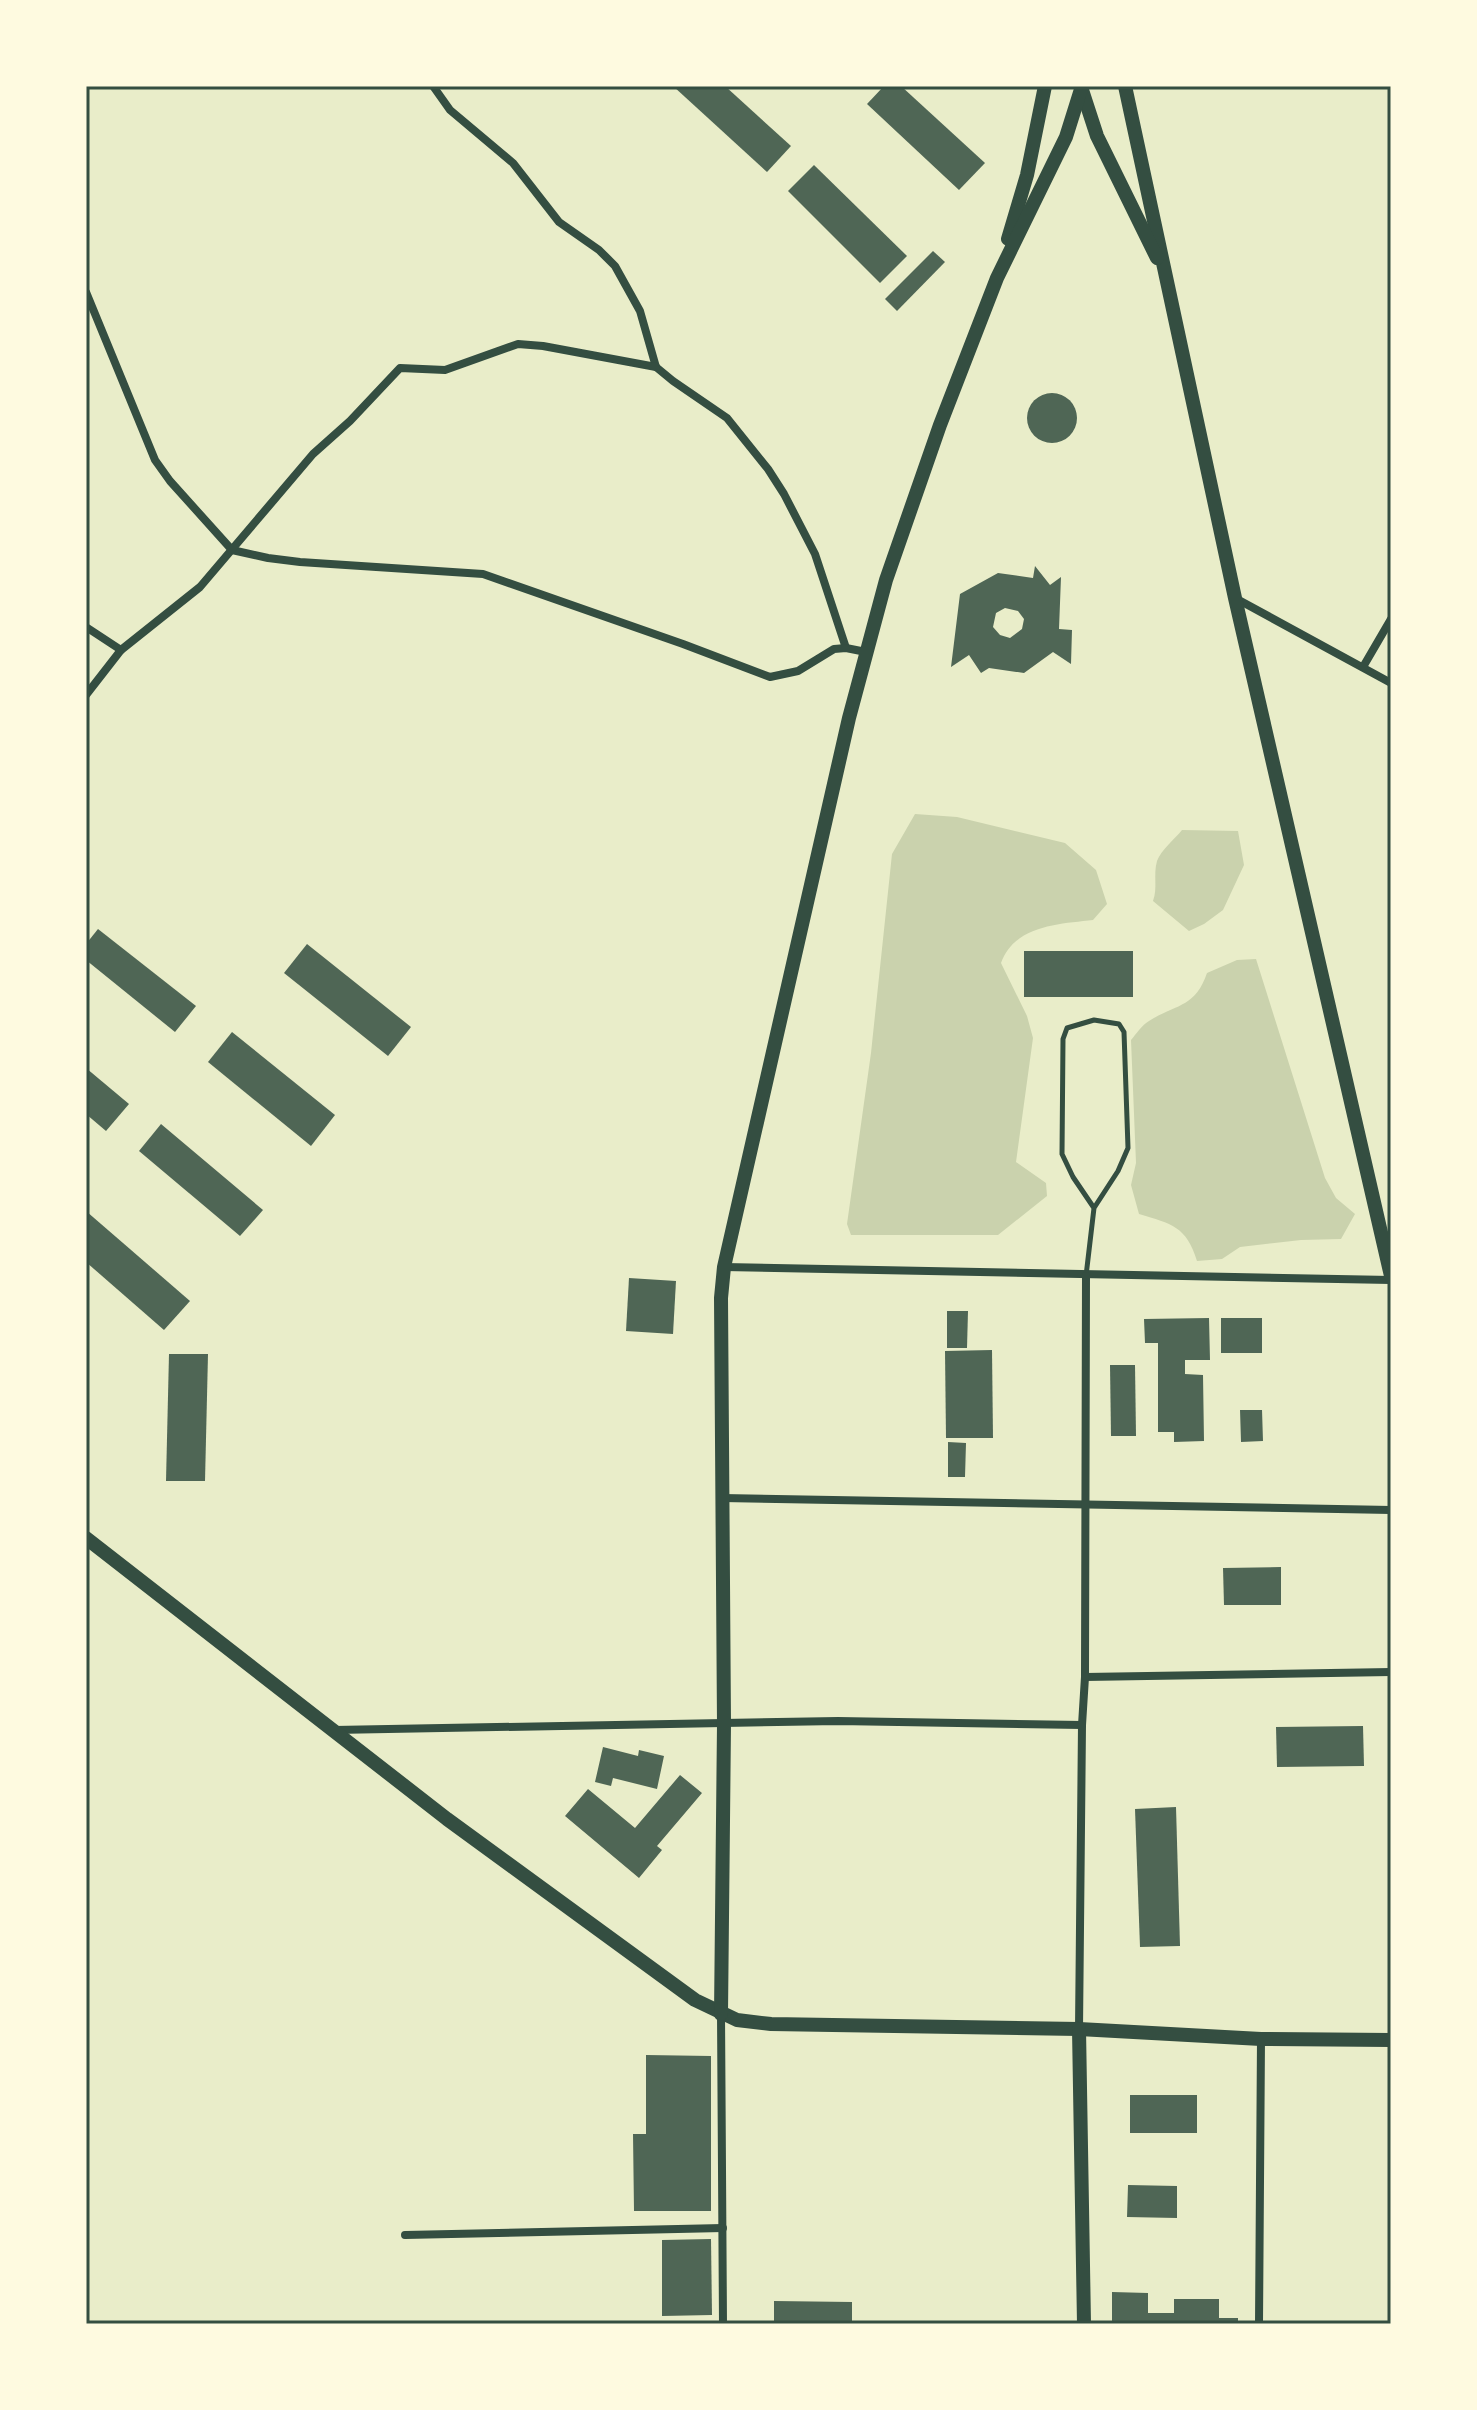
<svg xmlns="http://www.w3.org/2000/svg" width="1477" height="2410" font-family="'Sofia Sans Condensed',sans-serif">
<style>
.green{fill:#cad2ad}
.building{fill:#4f6655;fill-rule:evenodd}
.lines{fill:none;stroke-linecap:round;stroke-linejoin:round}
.service{stroke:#344e41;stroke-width:5}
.minor{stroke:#344e41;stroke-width:8}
.secondary{stroke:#344e41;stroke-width:14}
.neatline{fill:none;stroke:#344e41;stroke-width:3}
</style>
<rect width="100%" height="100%" fill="#e9edc9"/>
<g class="green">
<path d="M915,814l42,3 108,26 31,27 11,34 -14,16c-34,4 -78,5 -92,43l26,53 6,22 -17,124 30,21 1,13 -49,39h-147l-4,-11 24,-171 21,-199z"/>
<path d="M1182,830l56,1 6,34 -21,45 -19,14 -15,7 -36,-30c5,-13 0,-26 4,-40 4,-11 18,-22 25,-31z"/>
<path d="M1256,959l69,219 11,20 19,16 -14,25 -40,1 -61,7 -18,12 -25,2c-11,-35 -25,-37 -58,-47l-8,-29 5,-22 -5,-123c5,-6 11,-15 18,-19 27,-17 46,-13 58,-48l30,-13z"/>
</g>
<g class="building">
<polygon points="673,86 725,86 791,146 767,172"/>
<polygon points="884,86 901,86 985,163 959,190 867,104"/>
<polygon points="814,165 907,256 880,283 788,191"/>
<polygon points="933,251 945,262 897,311 885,299"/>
<circle cx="1052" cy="418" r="25"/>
<path d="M1035,566l15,19 11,-8 -2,52 13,1 -1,34 -18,-12 -29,21 -35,-5 -8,5 -12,-18 -18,12 9,-73 38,-21 35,5zM1005,608l13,3 6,8 -2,10 -12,9 -10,-3 -7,-8 3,-14z"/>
<polygon points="98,929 196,1006 175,1032 86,960 86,944"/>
<polygon points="307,944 411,1027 388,1056 284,973"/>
<rect x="1024" y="951" width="109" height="46"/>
<polygon points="232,1032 335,1115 311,1146 208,1062"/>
<polygon points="86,1068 129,1104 106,1131 86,1114"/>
<polygon points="161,1124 263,1210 240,1236 139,1151"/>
<polygon points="86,1211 190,1301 164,1330 86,1262"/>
<polygon points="629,1278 676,1281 673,1334 626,1331"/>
<polygon points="947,1311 968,1311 967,1348 947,1348"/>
<polygon points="1209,1318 1210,1360 1185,1360 1185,1374 1203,1375 1204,1441 1174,1442 1174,1432 1158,1432 1158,1343 1145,1343 1144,1319"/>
<rect x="1221" y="1318" width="41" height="35"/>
<polygon points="992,1350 993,1438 946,1438 945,1351"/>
<polygon points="169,1354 208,1354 205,1481 166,1481"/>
<polygon points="1110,1365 1135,1365 1136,1436 1111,1436"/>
<polygon points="1240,1410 1262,1410 1263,1441 1241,1442"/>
<polygon points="948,1442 966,1443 965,1477 948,1477"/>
<polygon points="1281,1567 1281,1605 1224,1605 1223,1568"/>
<polygon points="1363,1726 1364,1766 1277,1767 1276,1727"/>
<polygon points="603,1747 638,1756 639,1750 664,1756 657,1789 613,1778 611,1786 595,1782"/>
<polygon points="680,1775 702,1793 657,1846 662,1850 639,1878 565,1816 588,1789 635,1828"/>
<polygon points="1176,1807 1180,1946 1140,1947 1135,1809"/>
<polygon points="646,2055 711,2056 711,2211 634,2211 633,2134 646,2134"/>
<rect x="1130" y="2095" width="67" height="38"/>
<polygon points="1128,2185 1177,2186 1177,2218 1127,2217"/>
<polygon points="711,2239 712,2315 662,2316 662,2240"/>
<polygon points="1112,2292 1148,2293 1148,2313 1174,2313 1174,2299 1219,2299 1219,2318 1238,2318 1238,2324 1112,2324"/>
<polygon points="774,2301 852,2302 852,2324 774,2324"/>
</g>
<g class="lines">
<polyline class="service" points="1086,1276 1094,1208 1118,1171 1128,1148 1124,1032 1119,1024 1094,1020 1067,1028 1063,1039 1062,1154 1073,1177 1094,1208"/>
<g class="minor">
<polyline points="433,86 450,110 513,163 559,222 599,250 615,266 640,311 656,367 673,381 727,418 768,469 784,494 815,554 846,648"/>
<polyline points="86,292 155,460 170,481 232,550 268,558 300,562 483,574 683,644 770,677 798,671 834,649 846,648 866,652"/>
<polyline points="1235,598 1391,683"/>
<polyline points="86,627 121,650"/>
<polyline points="1363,667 1391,619"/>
<polyline points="86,695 121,650 200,587 313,454 350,421 400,368 445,370 518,344 543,346 656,367"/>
<polyline points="724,1267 1391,1280"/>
<polyline points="722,1498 1391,1510"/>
<polyline points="1085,1677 1391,1672"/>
<polyline points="334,1730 838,1721 1082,1725"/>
<polyline points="721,2014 723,2324"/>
<polyline points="1079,2029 1082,1725 1085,1677 1086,1276"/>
<polyline points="405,2235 723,2228"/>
<polyline points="1259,2324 1261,2039"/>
</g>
<g class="secondary">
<polyline points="1125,86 1235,598 1391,1276"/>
<polyline points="1081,87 1097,136 1157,258"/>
<polyline points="1008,239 1027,175 1045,86"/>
<polyline points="86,1538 447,1819 695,2000 737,2020 771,2024 1079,2029 1261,2039 1391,2040"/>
<polyline points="721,2014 724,1724 721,1298 724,1267 849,718 886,580 940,425 997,278 1066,137 1082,86"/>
<polyline points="1079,2029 1084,2324"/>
</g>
</g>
<rect width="1477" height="2410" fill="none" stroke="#fefae0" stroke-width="176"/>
<rect x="88" y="88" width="1301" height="2234" class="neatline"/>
</svg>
